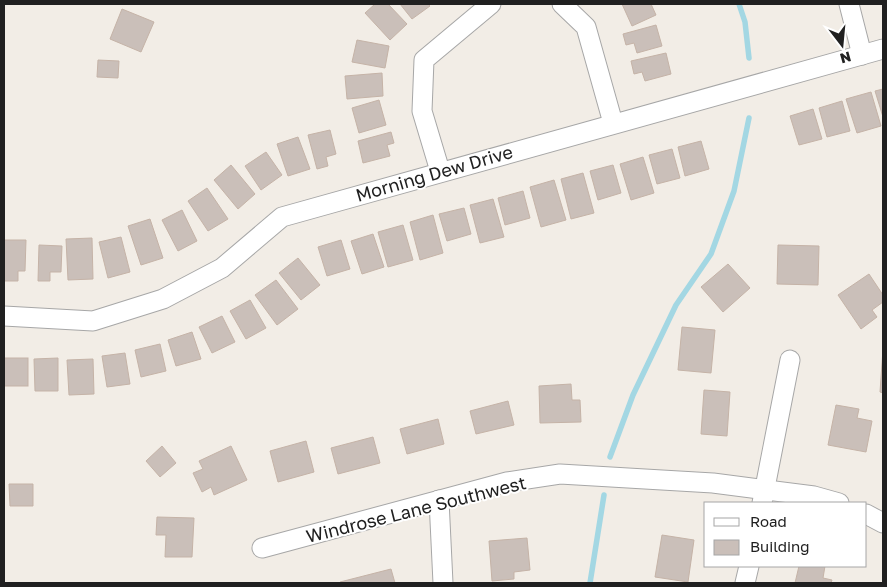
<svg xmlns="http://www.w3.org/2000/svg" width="887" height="587" font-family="'Golos Text',sans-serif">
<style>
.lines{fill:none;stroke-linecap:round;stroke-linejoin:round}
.stream{stroke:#a3d7e3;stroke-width:5.5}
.building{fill:#cabfb9;stroke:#c5b3a7}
.street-casing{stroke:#a7a7a7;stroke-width:21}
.street{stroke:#fff;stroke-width:19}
.labels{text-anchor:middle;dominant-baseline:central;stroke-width:4;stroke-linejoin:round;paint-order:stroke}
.street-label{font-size:18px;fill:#202020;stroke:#fff}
</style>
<rect width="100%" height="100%" fill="#f2ede6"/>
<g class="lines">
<g class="stream">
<polyline points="739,4 745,22 749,58"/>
<polyline points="610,457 633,395 676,305 711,254 734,191 749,118"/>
<polyline points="590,583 604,495"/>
</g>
</g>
<g class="building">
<polygon points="375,4 388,4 407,24 390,40 365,13"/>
<polygon points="400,4 428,4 430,6 412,19"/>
<polygon points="622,4 651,4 656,15 632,26"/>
<polygon points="122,9 154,22 141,52 110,39"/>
<polygon points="656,25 662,46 637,53 634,43 626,45 623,34"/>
<polygon points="357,40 389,46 385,68 352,62"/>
<polygon points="666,53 671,74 645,81 642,72 634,74 631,61"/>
<polygon points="98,60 119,61 118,78 97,77"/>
<polygon points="382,73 383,96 347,99 345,76"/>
<polygon points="883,89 883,117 875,91"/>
<polygon points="871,92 881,126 857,133 846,99"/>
<polygon points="379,100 386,125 359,133 352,108"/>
<polygon points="842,101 850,131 827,137 819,108"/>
<polygon points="813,109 822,139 799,145 790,116"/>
<polygon points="330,130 336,154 326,157 328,166 317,169 308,135"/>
<polygon points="391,132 394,143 387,145 390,156 363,163 358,141"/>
<polygon points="298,137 310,169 288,176 277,144"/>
<polygon points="701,141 709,169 685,176 678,147"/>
<polygon points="672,149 680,178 657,184 649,155"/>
<polygon points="266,152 282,175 261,190 245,166"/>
<polygon points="643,157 654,193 631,200 620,164"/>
<polygon points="231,165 255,194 238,209 214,180"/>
<polygon points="613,165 621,193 598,200 590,171"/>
<polygon points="583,173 594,213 571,219 561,179"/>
<polygon points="554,180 566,220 541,227 530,187"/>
<polygon points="207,188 228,219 208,231 188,201"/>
<polygon points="523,191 530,218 505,225 498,198"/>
<polygon points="493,199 504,237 480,243 470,205"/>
<polygon points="464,208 471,234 447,241 439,214"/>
<polygon points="182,210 197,241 178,251 162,220"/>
<polygon points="433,215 443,253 420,260 410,222"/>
<polygon points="150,219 163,258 141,265 128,226"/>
<polygon points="403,225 413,260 388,267 378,232"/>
<polygon points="373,234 384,267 362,274 351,241"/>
<polygon points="121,237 130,272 108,278 99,242"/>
<polygon points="92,238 93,279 68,280 66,239"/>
<polygon points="4,240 26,240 25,271 18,271 18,281 4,281"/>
<polygon points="341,240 350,269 327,276 318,247"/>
<polygon points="39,245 62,246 61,272 50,272 50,281 38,281"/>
<polygon points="778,245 819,246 818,285 777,284"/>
<polygon points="298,258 320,285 301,300 279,273"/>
<polygon points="728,264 750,288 723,312 701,287"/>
<polygon points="869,274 883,295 883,302 872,310 877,317 861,329 838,295"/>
<polygon points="276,280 298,309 277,325 255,295"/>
<polygon points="250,300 266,328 246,339 230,311"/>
<polygon points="222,316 235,342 212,353 199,327"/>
<polygon points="682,327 715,330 711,373 678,370"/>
<polygon points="192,332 201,359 176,366 168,340"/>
<polygon points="160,344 166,371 141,377 135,350"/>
<polygon points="883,349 883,393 880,392"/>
<polygon points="125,353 130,384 107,387 102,356"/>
<rect x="4" y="358" width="24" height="28"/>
<polygon points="58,358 58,391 35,391 34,359"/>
<polygon points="93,359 94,394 69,395 67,360"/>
<polygon points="571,384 572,400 580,400 581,422 540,423 539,386"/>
<polygon points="704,390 730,392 727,436 701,434"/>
<polygon points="508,401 514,425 476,434 470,411"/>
<polygon points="836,405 859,409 857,418 872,421 866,452 828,445"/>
<polygon points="438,419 444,444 407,454 400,429"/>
<polygon points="373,437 380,463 338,474 331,448"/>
<polygon points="306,441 314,472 278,482 270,451"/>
<polygon points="162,446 176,463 160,477 146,461"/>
<polygon points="231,446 247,480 214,495 211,487 202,492 193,473 203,469 199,461"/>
<polygon points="9,484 33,484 33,506 10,506"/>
<polygon points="157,517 194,518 192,557 165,557 166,535 156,535"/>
<polygon points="662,535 694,540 688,582 655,577"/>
<polygon points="527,538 530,570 514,572 514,579 492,581 489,541"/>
<polygon points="799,566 825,566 823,578 832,580 831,583 795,583"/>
<polygon points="391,569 395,583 340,583 340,582"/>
</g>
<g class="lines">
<g class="street-casing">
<g id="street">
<polyline points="562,4 586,27 613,123"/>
<polyline points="849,4 862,55"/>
<polyline points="440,171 422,111 424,60 491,4"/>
<polyline points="4,316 93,321 163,299 222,268 282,217 883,49"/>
<polyline points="439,500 443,583"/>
<polyline points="762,503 790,360"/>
<polyline points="866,514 883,523"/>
<polyline points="262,548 507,482 560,474 713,483 814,496 839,503"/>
<polyline points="745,583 749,566"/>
</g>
</g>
<use href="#street" class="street"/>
</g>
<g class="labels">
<g class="street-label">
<text transform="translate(434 173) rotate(-16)">Morning Dew Drive</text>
<text transform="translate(416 509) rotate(-14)">Windrose Lane Southwest</text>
</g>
</g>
<rect width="887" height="587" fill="none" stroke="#202020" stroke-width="10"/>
<rect x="704" y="502" width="162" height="65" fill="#ffffff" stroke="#a6a6a6"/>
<rect x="714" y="518" width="25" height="8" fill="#ffffff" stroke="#a6a6a6"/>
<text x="750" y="527" font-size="15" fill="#202020">Road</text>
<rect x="714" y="540" width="25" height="15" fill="#cabfb9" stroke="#a6a6a6"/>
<text x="750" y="552" font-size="15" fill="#202020">Building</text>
<g transform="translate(842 45) rotate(164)" stroke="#ffffff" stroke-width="4" paint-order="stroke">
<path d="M0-4L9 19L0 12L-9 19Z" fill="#202020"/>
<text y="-8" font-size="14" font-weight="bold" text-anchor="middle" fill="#202020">N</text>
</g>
</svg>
